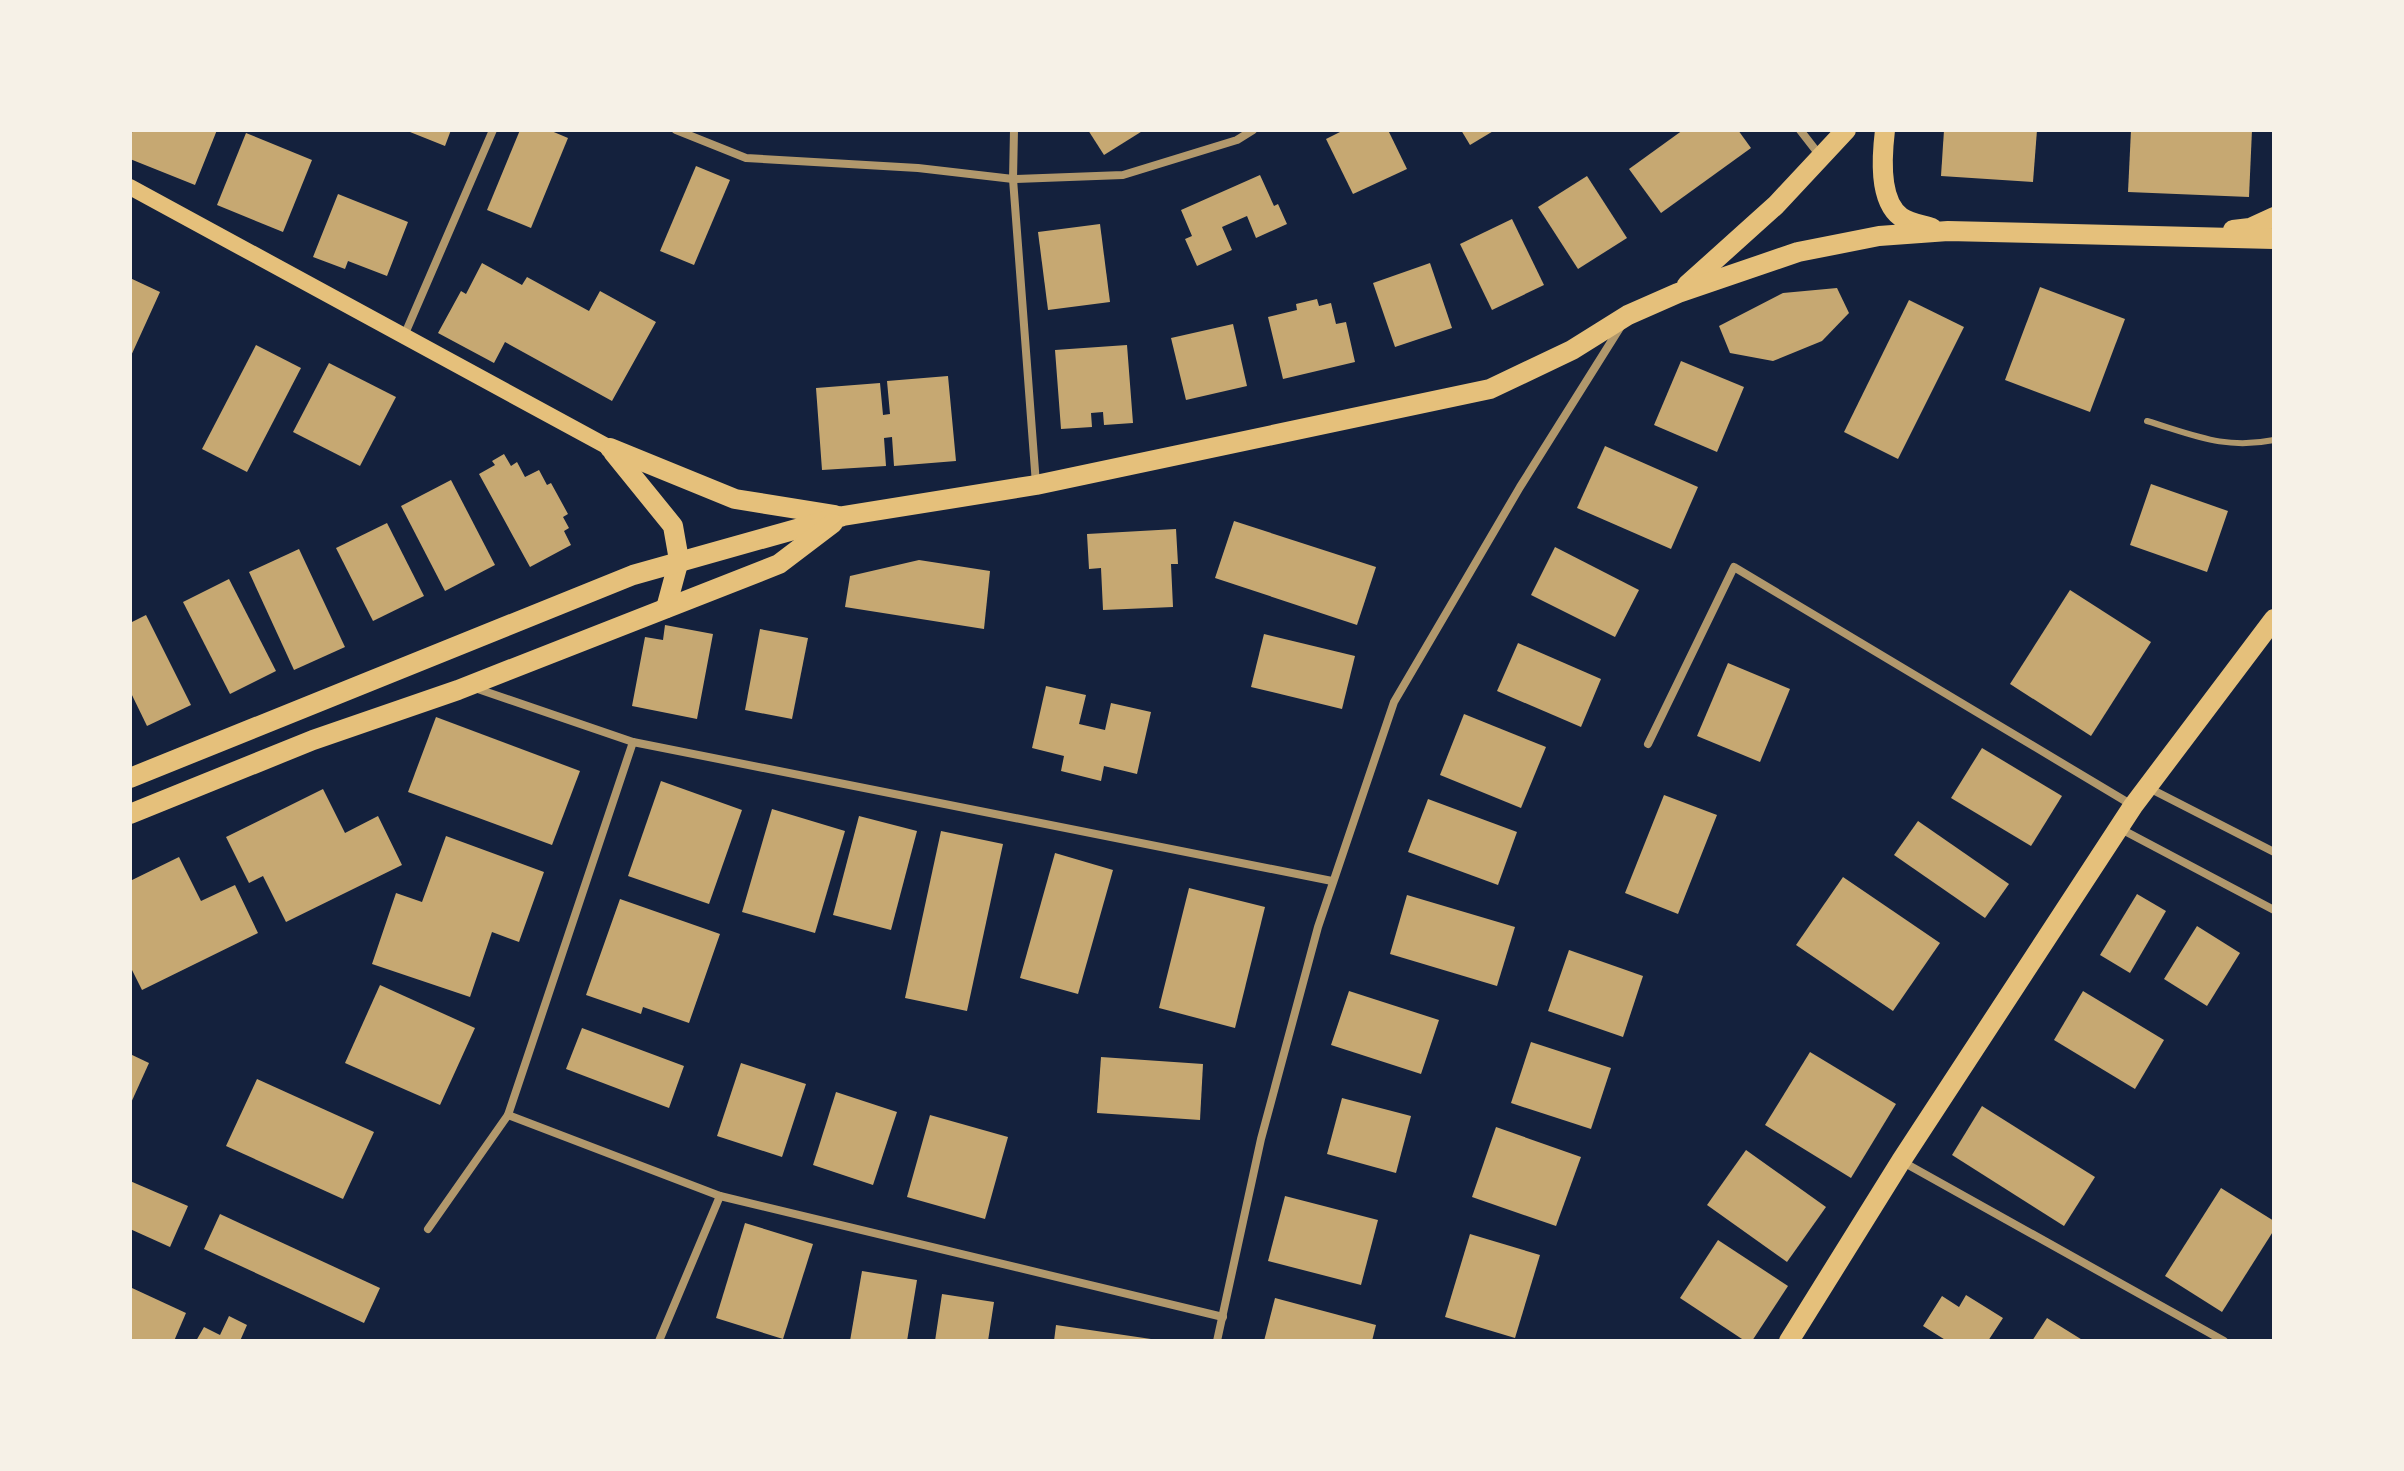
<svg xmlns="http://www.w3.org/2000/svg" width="2404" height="1471" font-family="'Times New Roman',serif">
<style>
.building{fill:#c6a872}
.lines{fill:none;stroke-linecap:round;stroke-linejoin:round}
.service{stroke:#b1986c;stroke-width:6}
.minor{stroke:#b1986c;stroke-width:8}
.secondary{stroke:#e5c07b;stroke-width:16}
.primary{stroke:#e5c07b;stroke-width:20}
</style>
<rect width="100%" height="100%" fill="#14213d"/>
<g class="building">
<polygon points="133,130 217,130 195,185 130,159 130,138"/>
<polygon points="405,130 451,130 445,146"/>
<polygon points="520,130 549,130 568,138 531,228 487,210"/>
<polygon points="1088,130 1144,130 1104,155"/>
<polygon points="1344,130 1388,130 1407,169 1353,194 1326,139"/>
<polygon points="1461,130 1495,130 1470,145"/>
<polygon points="1683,130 1738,130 1751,148 1661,213 1629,169"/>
<polygon points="1944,130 2037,130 2033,182 1941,176"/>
<polygon points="2131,130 2252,130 2249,197 2128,192"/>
<polygon points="246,133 312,160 283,232 217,205"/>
<polygon points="696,166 730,180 694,265 660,251"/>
<polygon points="1260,175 1274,206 1278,204 1287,224 1256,238 1247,216 1222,227 1232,250 1197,266 1185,239 1192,236 1181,210"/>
<polygon points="1587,176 1627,238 1578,269 1538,207"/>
<polygon points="338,194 408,222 387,276 348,261 345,269 313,257"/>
<polygon points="1512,219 1544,285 1492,310 1460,244"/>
<polygon points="1100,224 1110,302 1048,310 1038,232"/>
<polygon points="482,263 522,285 527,277 589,311 600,291 656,322 612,401 505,342 494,363 438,333 461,291 466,294"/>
<polygon points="1430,263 1452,328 1395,347 1373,283"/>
<polygon points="130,278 160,292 130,358"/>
<polygon points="2040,287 2125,319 2090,412 2005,380"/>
<polygon points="1837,288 1849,313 1822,341 1773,361 1730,353 1719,326 1783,293"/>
<polygon points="1317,299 1319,306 1331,303 1336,324 1346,322 1355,362 1283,379 1268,317 1297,310 1296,304"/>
<polygon points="1909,300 1964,327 1898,459 1844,432"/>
<polygon points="1233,324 1247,386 1186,400 1171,338"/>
<polygon points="256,345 301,368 247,472 202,449"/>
<polygon points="1127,345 1133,423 1104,425 1103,412 1091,413 1092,427 1061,429 1055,350"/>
<polygon points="1681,361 1744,387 1717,452 1654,425"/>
<polygon points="329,363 396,397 360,466 293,432"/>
<polygon points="948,376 956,461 894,466 892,437 884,438 886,466 822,470 816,388 880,383 883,415 890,414 887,381"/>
<polygon points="1605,446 1698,487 1671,549 1577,508"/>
<polygon points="504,454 511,466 517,462 525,477 539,470 547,485 551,483 568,514 563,517 569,528 564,531 571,545 530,567 479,474 495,465 492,461"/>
<polygon points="451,480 495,565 445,591 401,506"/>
<polygon points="2151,484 2228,511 2207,572 2130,545"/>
<polygon points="1234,521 1376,567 1357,625 1215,578"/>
<polygon points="387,523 424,596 373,621 336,548"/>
<polygon points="1176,529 1178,564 1171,564 1173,607 1103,610 1101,568 1089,569 1087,534"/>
<polygon points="1555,547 1639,590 1615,637 1531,595"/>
<polygon points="299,549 345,647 294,670 249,572"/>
<polygon points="919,560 990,571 984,629 845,607 850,576"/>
<polygon points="229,579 276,671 230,694 183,602"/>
<polygon points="2070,590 2151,642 2091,736 2010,684"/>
<polygon points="146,615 191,705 147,726 130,691 130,623"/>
<polygon points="665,625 713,634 697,719 632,706 645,637 663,640"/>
<polygon points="760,629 808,638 792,719 745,710"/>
<polygon points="1264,634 1355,656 1342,709 1251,687"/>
<polygon points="1518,643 1601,679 1581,727 1497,691"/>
<polygon points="1728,663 1790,689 1760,762 1697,736"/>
<polygon points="1046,686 1086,695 1079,724 1105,730 1111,703 1151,712 1137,774 1104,766 1101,781 1061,771 1064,756 1032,748"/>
<polygon points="1464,714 1546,747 1521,808 1440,775"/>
<polygon points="436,717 580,771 552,845 408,792"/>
<polygon points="1982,748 2062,796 2031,846 1951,798"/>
<polygon points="661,781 742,810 709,904 628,876"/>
<polygon points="323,789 345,833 378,816 402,865 286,922 263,876 249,883 226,837"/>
<polygon points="1664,795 1717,815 1678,914 1625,893"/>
<polygon points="1428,799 1517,832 1498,885 1408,852"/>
<polygon points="772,809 845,831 815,933 742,912"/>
<polygon points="859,816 917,831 891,930 833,915"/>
<polygon points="1918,821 2009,884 1985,918 1894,855"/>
<polygon points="941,831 1003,844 967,1011 905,998"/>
<polygon points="446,836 544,872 519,942 492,932 470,997 372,964 396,893 422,902"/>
<polygon points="1055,853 1113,870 1078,994 1020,978"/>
<polygon points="179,857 201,901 235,885 258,933 142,990 130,966 130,881"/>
<polygon points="1843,877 1940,943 1893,1011 1796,945"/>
<polygon points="1189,888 1265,907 1235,1028 1159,1008"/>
<polygon points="2137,894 2166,911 2130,973 2100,955"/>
<polygon points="1407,895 1515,927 1497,986 1390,954"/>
<polygon points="620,899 720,934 689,1023 643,1007 641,1014 586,995"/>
<polygon points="2197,926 2240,953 2207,1006 2164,979"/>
<polygon points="1569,950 1643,976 1623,1037 1548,1011"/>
<polygon points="380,985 475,1028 440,1105 345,1063"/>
<polygon points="1349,991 1439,1020 1421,1074 1331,1045"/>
<polygon points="2083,991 2164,1040 2135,1089 2054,1040"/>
<polygon points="582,1028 684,1066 669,1108 566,1069"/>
<polygon points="1531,1042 1611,1068 1591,1129 1511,1103"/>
<polygon points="1810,1052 1896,1104 1851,1178 1765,1125"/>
<polygon points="130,1054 149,1063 130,1105"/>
<polygon points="1101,1057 1203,1064 1200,1120 1097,1113"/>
<polygon points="741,1063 806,1084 782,1157 717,1136"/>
<polygon points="257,1079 374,1132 343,1199 226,1146"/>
<polygon points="836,1092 897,1112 873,1185 813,1165"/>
<polygon points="1342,1098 1411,1116 1396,1173 1327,1154"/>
<polygon points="1982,1106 2095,1177 2064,1226 1952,1155"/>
<polygon points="930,1115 1008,1137 985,1219 907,1197"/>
<polygon points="1496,1127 1581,1157 1556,1226 1472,1197"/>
<polygon points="1746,1150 1826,1207 1787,1262 1707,1205"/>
<polygon points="130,1181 188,1206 170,1247 130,1229"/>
<polygon points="2221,1188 2274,1221 2274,1230 2222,1312 2165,1276"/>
<polygon points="1285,1196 1378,1220 1361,1285 1268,1261"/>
<polygon points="220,1214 380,1288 364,1323 204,1249"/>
<polygon points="745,1223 813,1244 783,1339 716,1318"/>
<polygon points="1470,1234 1540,1255 1515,1338 1445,1317"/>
<polygon points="1718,1240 1788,1286 1752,1341 1745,1341 1680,1298"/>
<polygon points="862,1271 917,1280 907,1341 850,1341"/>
<polygon points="132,1288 186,1313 174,1341 130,1341"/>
<polygon points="942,1294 994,1302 988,1341 935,1341"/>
<polygon points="1966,1295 2003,1318 1988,1341 1947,1341 1923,1326 1942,1296 1959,1307"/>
<polygon points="1275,1298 1376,1325 1372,1341 1264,1341"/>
<polygon points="229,1316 247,1325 240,1341 196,1341 204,1327 220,1335"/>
<polygon points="2047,1318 2084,1341 2032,1341"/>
<polygon points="1056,1325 1151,1339 1150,1341 1054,1341"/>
</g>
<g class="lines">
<path class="service" d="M2147,421c47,14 77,29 127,19"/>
<g class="minor">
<polyline points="676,130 746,158 918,168 1013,179 1123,175 1237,140 1253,130"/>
<polyline points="1014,130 1013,179 1036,484"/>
<polyline points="1800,130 1821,157"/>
<polyline points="404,336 493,130"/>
<polyline points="472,687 633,742 1332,881"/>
<polyline points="633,742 508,1115 720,1196 1223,1317"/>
<polyline points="1648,744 1734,567 2132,805"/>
<polyline points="2147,787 2274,852"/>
<polyline points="2119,828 2274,910"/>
<polyline points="1903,1162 2224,1341"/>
<polyline points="428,1229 508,1115"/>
<polyline points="659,1341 720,1196"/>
<polyline points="1217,1341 1261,1139 1318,927 1394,702 1520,487 1621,326"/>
</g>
<polyline class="secondary" points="130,187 610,448"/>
<g class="primary">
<path d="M1885,130c-3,25 -7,70 16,87 8,6 22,8 31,11"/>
<polyline points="2233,230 2250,228 2274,217"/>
<polyline points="1687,285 1776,205 1846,130"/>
<polyline points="610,448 735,499 835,515"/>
<polyline points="613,452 673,526 679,560 666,608"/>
<polyline points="130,778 633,575 843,516 1036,485 1490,389 1572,350 1628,315 1678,293 1798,252 1879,236 1948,231 2274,239"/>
<polyline points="130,814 313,740 458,690 779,564 833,523"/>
<polyline points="1789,1341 1901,1161 2133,806 2274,619"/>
</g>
</g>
<rect width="2404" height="1471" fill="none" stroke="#f6f1e7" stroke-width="264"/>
</svg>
